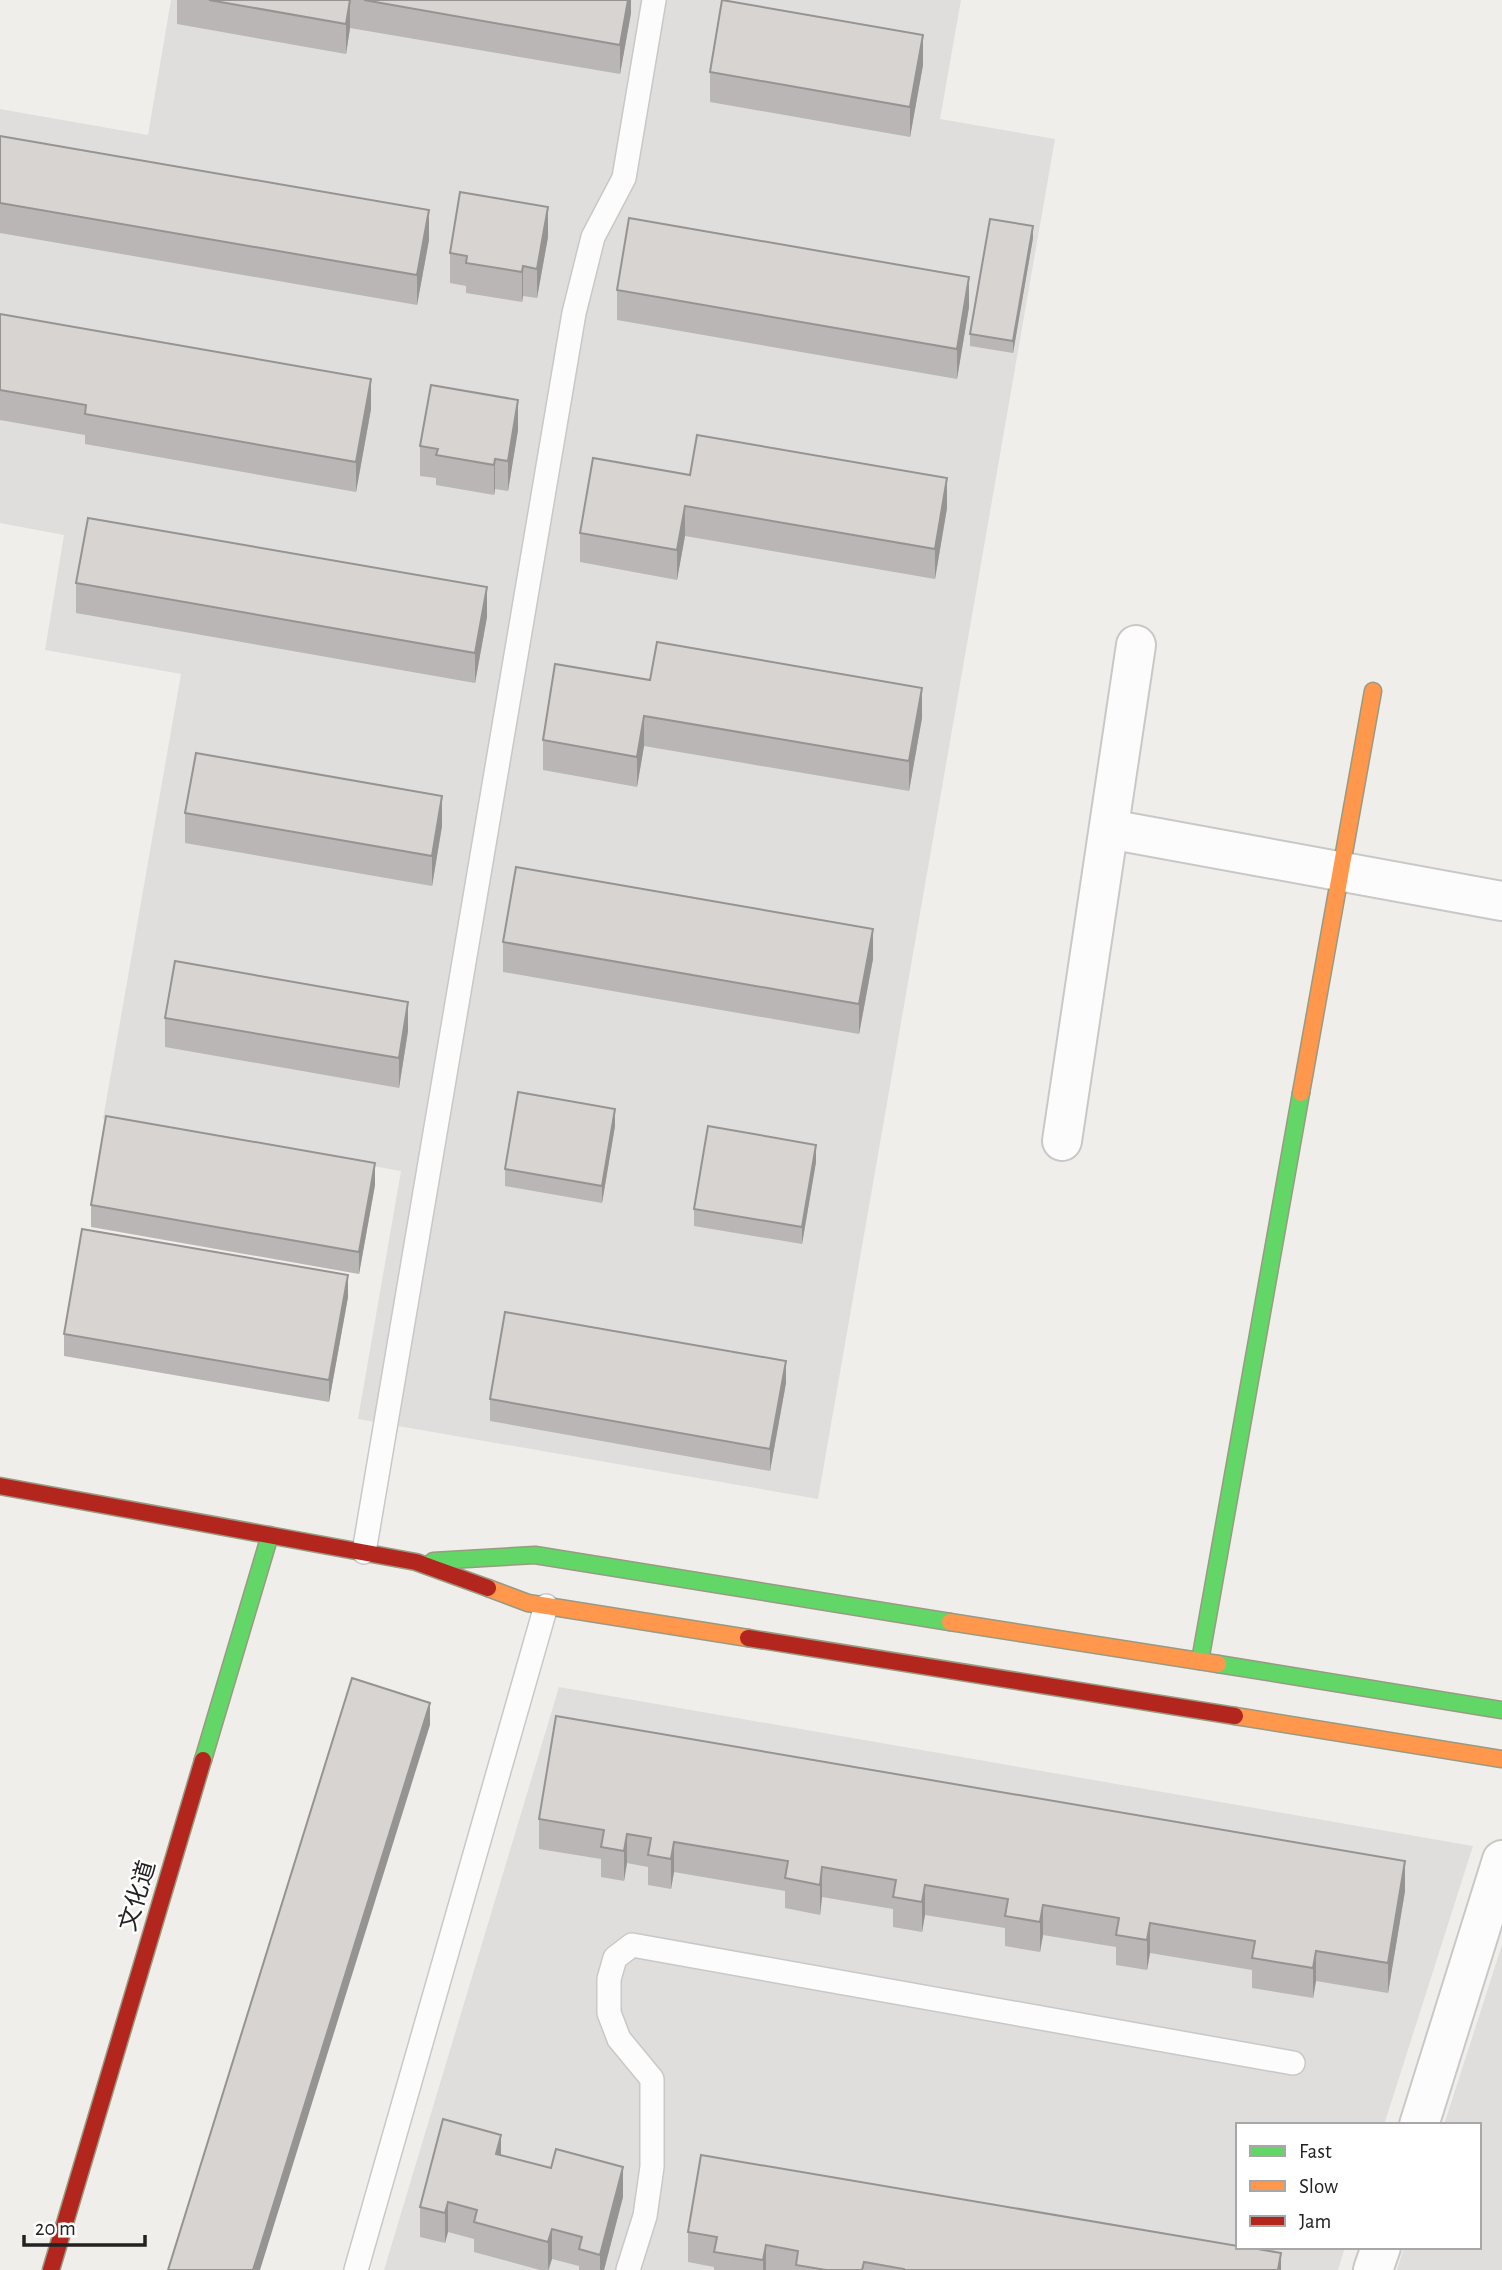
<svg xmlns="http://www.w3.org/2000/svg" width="1502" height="2270" font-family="'Alegreya Sans','Noto Sans SC',sans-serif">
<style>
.residential{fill:#dfdedc}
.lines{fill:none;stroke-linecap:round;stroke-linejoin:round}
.lane-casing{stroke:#c9c8c7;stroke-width:26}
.street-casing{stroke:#c9c8c7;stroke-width:42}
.fast-casing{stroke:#999a82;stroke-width:19}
.slow-casing{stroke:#999a82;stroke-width:19}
.jam-casing{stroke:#999a82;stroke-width:19}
.lane{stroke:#fdfcfc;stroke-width:23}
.street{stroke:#fdfcfc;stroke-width:38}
.fast{stroke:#63d668;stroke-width:16}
.slow{stroke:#ff974d;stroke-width:16}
.jam{stroke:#b3261e;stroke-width:16}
.wall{fill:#b9b6b5}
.shaded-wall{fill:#969493}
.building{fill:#d7d4d2;stroke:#969493;stroke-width:2}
.labels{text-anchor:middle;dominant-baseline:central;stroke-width:5;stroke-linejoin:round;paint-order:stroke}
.street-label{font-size:24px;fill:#222;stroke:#fff}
</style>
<rect width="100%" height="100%" fill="#f0eeeb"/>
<g class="residential">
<polygon points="171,0 961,0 940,119 1055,139 818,1499 358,1419 401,1171 103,1119 181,674 45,650 64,535 0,523 0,109 148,135"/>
<polygon points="559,1687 1473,1846 1384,2125 1238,2125 1238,2247 1345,2247 1338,2270 384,2270"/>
<polygon points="1502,1945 1502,2270 1397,2270 1404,2247 1479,2247 1479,2125 1444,2125"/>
</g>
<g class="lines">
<g class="lane-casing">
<g id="lane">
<polyline points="364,1552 574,313 593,237 624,178 654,0"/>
<polyline points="356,2270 546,1606"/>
<polyline points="628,2270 645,2216 652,2167 652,2079 619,2039 609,2013 609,1979 615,1958 632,1945 1293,2063"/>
</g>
</g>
<g class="street-casing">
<g id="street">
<polyline points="1109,829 1502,901"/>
<polyline points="1062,1141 1136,645"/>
<polyline points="1419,2125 1502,1860"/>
<polyline points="1373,2270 1381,2247"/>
</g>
</g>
<g class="fast-casing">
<g id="fast">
<polyline points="433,1561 535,1555 950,1622"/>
<polyline points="1200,1661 1301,1093"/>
<polyline points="1218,1664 1502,1710"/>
<polyline points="203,1760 270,1535"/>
</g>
</g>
<g class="slow-casing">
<g id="slow">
<polyline points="1301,1093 1373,691"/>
<polyline points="488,1588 528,1603 748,1638"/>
<polyline points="950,1622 1218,1664"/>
<polyline points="1235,1716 1502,1759"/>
</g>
</g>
<g class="jam-casing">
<g id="jam">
<polyline points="0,1486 416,1562 488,1588"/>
<polyline points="748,1638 1235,1716"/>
<polyline points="51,2270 203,1760"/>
</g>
</g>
<use href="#lane" class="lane"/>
<use href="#street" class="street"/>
<use href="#fast" class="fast"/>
<use href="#slow" class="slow"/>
<use href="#jam" class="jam"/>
</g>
<g class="wall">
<polygon points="177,0 631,0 631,13 620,74 350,28 346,54 177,24"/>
<polygon points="923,65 910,137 710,102 710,72"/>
<polygon points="0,136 429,240 417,305 0,233"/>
<polygon points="548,237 537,298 523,296 522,302 466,293 466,286 450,283 450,253"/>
<polygon points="1033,238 1013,353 970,346 970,334"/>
<polygon points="617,290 969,307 957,379 617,320"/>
<polygon points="0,314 371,409 356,492 85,444 85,435 0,420"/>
<polygon points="518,430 508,491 495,489 494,495 436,485 436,478 420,476 420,446"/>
<polygon points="690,475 947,508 935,579 685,536 677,580 580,562 580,533"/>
<polygon points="76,583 487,617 475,683 76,613"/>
<polygon points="650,680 922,718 909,791 644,746 637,787 543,770 543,740"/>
<polygon points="185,813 442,826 432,886 185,843"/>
<polygon points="503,942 873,959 859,1034 503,972"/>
<polygon points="165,1018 408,1031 399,1088 165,1047"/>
<polygon points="615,1126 602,1203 505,1186 505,1169"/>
<polygon points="816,1162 802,1244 694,1226 694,1209"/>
<polygon points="375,1185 359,1274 91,1227 91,1205"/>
<polygon points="348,1297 329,1402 64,1356 64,1334"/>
<polygon points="786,1383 770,1471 490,1421 490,1399"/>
<polygon points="539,1819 1405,1891 1388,1993 1316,1981 1313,1998 1252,1988 1252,1970 1150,1953 1147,1970 1116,1965 1116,1947 1043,1935 1040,1952 1005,1946 1005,1928 925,1915 922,1932 893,1927 893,1909 822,1897 820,1915 785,1908 785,1891 674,1872 671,1889 648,1885 648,1867 627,1863 624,1881 601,1877 601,1859 539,1849"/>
<polygon points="501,2155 623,2197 604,2270 579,2270 579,2266 552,2259 549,2270 540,2270 474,2252 474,2239 448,2232 445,2243 420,2237 420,2207"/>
<polygon points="688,2232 1281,2270 714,2270 714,2267 688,2262"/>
</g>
<g class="shaded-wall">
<polygon points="350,0 350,28 346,54 346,24"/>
<polygon points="628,0 631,0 631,13 620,74 620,45"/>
<polygon points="923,35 923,65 910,137 910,107"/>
<polygon points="548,207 548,237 537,298 537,269"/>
<polygon points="429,210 429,240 417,305 417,275"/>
<polygon points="1033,226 1033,238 1013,353 1013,341"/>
<polygon points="523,266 523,296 522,302 522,272"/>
<polygon points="969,277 969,307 957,379 957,349"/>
<polygon points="371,379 371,409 356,492 356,462"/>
<polygon points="518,400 518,430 508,491 508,461"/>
<polygon points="495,459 495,489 494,495 494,465"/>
<polygon points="947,478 947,508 935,579 935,549"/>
<polygon points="685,506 685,536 677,580 677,550"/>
<polygon points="487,587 487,617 475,683 475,653"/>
<polygon points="922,688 922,718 909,791 909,761"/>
<polygon points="644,716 644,746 637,787 637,757"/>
<polygon points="442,796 442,826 432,886 432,856"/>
<polygon points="873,929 873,959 859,1034 859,1004"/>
<polygon points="408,1002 408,1031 399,1088 399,1058"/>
<polygon points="615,1109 615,1126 602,1203 602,1186"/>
<polygon points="816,1145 816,1162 802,1244 802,1227"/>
<polygon points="375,1163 375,1185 359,1274 359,1252"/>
<polygon points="348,1275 348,1297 329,1402 329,1380"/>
<polygon points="786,1361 786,1383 770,1471 770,1449"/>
<polygon points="430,1703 430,1725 260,2270 253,2270"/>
<polygon points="627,1834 627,1863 624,1881 624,1851"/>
<polygon points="674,1842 674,1872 671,1889 671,1859"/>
<polygon points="1405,1861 1405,1891 1388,1993 1388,1963"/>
<polygon points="822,1867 822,1897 820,1915 820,1885"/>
<polygon points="925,1885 925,1915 922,1932 922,1902"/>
<polygon points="1043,1905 1043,1935 1040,1952 1040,1922"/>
<polygon points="1150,1923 1150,1953 1147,1970 1147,1940"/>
<polygon points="1316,1951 1316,1981 1313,1998 1313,1968"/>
<polygon points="501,2135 501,2165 496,2154"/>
<polygon points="623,2167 623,2197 604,2270 600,2270 600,2255"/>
<polygon points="448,2202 448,2232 445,2243 445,2213"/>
<polygon points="552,2229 552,2259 548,2270 548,2242"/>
<polygon points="766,2245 766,2270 763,2270 763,2260"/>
<polygon points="1281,2253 1281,2270 1278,2270"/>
</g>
<g class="building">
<polygon points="209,0 350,0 346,24"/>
<polygon points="364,0 628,0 620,45"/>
<polygon points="722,0 923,35 910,107 710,72"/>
<polygon points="0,136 429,210 417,275 0,203"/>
<polygon points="460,192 548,207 537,269 523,266 522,272 466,263 467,256 450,253"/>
<polygon points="629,218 969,277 957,349 617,290"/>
<polygon points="990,219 1033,226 1013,341 970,334"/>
<polygon points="0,314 371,379 356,462 85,414 86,405 0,390"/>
<polygon points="431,385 518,400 508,461 495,459 494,465 436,455 438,449 420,446"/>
<polygon points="697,435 947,478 935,549 685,506 677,550 580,533 593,458 690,475"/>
<polygon points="88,518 487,587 475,653 76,583"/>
<polygon points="657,642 922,688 909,761 644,716 637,757 543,740 555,664 650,680"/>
<polygon points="196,753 442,796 432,856 185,813"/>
<polygon points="516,867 873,929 859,1004 503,942"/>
<polygon points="175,961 408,1002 399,1058 165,1018"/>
<polygon points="518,1092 615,1109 602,1186 505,1169"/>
<polygon points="106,1116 375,1163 359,1252 91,1205"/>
<polygon points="708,1126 816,1145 802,1227 694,1209"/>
<polygon points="82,1229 348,1275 329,1380 64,1334"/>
<polygon points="505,1312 786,1361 770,1449 490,1399"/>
<polygon points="352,1678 430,1703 253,2270 168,2270"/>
<polygon points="556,1716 1405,1861 1388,1963 1316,1951 1313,1968 1252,1958 1255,1941 1150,1923 1147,1940 1116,1935 1119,1918 1043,1905 1040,1922 1005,1916 1008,1899 925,1885 922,1902 893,1897 896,1880 822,1867 820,1885 785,1878 788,1861 674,1842 671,1859 648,1855 651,1838 627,1834 624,1851 601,1847 604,1830 539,1819"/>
<polygon points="443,2119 501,2135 496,2154 551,2168 556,2149 623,2167 600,2255 579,2249 582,2237 552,2229 548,2242 474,2222 477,2210 448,2202 445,2213 420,2207"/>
<polygon points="701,2155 1238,2246 1238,2247 1246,2247 1281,2253 1278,2270 904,2270 904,2269 864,2262 862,2270 826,2270 796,2265 798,2251 766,2245 763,2260 714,2252 717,2237 688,2232"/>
</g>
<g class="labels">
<g class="street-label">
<text transform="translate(138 1896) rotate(-73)">文化道</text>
</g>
</g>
<rect x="1236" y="2123" width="245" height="126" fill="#ffffff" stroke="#a7a7a7" stroke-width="2"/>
<rect x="1250" y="2146" width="35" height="10" fill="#63d668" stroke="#a7a7a7" stroke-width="2"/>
<text x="1299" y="2158" font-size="21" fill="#222222">Fast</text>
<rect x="1250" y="2181" width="35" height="10" fill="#ff974d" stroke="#a7a7a7" stroke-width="2"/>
<text x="1299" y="2193" font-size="21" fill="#222222">Slow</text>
<rect x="1250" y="2216" width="35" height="10" fill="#b3261e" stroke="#a7a7a7" stroke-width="2"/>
<text x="1299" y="2228" font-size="21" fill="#222222">Jam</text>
<path d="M24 2235v10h121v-10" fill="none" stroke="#222222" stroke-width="3.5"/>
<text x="35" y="2235" font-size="21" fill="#222222" stroke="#ffffff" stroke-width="5" paint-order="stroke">20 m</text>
</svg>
